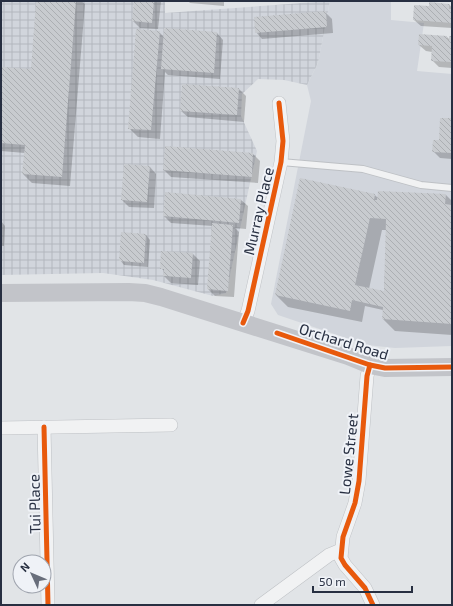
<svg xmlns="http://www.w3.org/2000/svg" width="453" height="606" font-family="'Exo 2',sans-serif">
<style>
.built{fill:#d1d5dc}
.industrial{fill:url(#industrial-grid)}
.shadow{fill:#0003;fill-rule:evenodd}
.building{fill:url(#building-back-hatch);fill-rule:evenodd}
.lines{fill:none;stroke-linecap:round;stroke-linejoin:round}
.service-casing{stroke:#bec1c5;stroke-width:8}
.minor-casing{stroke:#bec1c5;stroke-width:14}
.service{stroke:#f1f2f3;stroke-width:6}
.minor{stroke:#f1f2f3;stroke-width:13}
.secondary{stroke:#c2c4c9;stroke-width:18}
.cycleway-casing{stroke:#eff2f7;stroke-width:8}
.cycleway{stroke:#e8590c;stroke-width:5}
.labels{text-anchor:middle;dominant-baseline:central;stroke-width:4;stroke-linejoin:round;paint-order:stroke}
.street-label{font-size:15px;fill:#272f41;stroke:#eff2f7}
</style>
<defs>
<pattern id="industrial-grid" width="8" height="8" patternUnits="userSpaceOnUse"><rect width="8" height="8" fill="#d1d5dc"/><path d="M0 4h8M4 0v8" fill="none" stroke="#b3b7be"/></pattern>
<pattern id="building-back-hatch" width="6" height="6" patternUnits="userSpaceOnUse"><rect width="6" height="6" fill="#c8cbcf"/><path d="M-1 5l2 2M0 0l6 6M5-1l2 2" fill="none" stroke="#acafb3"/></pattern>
</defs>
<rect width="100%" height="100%" fill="#e1e4e7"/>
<polygon class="built" points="330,1 391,1 391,20 424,23 417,71 452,74 452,346 395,348 367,345 278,315 271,304 311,101 307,85 318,63"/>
<polygon class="industrial" points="1,1 165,1 165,13 330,1 318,63 307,85 284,80 258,79 242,94 241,116 257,151 226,293 213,296 153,280 103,273 1,275"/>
<g class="shadow">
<polygon points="37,1 81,1 85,4 70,186 32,183 23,174 25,153 1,151 1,68 32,70"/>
<polygon points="135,1 161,1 158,29 140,28 133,21"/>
<polygon points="188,1 224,1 224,6 190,3"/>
<polygon points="449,4 452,8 452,28 421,26 414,20 430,7"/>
<polygon points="325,12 332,19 333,33 262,39 256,32"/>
<polygon points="159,32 164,37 217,33 223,40 220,79 168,75 165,72 160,139 138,137 129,128"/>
<polygon points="447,37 450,40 452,37 452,68 439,67 432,60 432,52 426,51 419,45"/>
<polygon points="239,89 246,96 244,122 188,117 181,111"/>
<polygon points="452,119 452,159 440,158 433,151"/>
<polygon points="166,147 253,154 260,161 258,183 171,177 164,170"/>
<polygon points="150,167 156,174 154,208 129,207 122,200"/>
<path d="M375,195l3,3 68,-3 6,6v134l-57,-4 -12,-12v-9l-18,-4 -3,16 -74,-15 -12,-12zM382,230h5l-3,62 -15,-3z"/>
<polygon points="241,200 248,206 246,229 235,228 239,232 234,297 215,296 208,289 213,226 171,223 164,216"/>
<polygon points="1,221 5,226 4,246 1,246"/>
<polygon points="146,235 150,240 148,267 124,265 120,260"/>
<polygon points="193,254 200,261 198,285 171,283 164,276 165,272 161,268"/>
</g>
<g class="building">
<polygon points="36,1 76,1 62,177 22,174 25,145 1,143 1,67 31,69"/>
<polygon points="134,1 154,1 152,23 132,21"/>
<polygon points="429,2 449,4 449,9 452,9 452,23 413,20 414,5 429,6"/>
<polygon points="326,11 327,27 255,33 254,17"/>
<polygon points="164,28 217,32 214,73 161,69"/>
<polygon points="136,29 160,31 151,130 128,129"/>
<polygon points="419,34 447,36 447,40 449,40 449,36 452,36 452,62 431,61 432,46 418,45"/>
<polygon points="182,84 239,88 237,115 180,111"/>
<polygon points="440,118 452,118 452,153 432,152 433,140 439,140"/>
<polygon points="165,146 253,153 252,177 163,170"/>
<polygon points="124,164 150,166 147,202 121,200"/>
<path d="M300,178l75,16 -1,6h3l1,-9 68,3 -1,10 7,1v119l-70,-5 1,-12 -31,-7 -2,11 -75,-16zM370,218l16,1 -2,72 -29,-6z"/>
<polygon points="165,192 241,199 239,223 163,216"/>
<polygon points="212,223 233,225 228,291 207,289"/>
<polygon points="121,232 146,234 144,263 119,261"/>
<polygon points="161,251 193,253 191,278 163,276 164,269 160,269"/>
</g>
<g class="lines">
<g class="service-casing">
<polyline id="service" points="281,162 363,169 421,185 452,188"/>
</g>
<g class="minor-casing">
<g id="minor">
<polyline points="243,323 248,311 281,162 283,141 279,103"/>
<polyline points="370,365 367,376 359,481 355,503 343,537 341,558 345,565 365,588 373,605"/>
<polyline points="44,427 48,605"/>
<polyline points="1,428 171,425"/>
<polyline points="261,605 329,555 341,550"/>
</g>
</g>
<use href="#service" class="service"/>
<use href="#minor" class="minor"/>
<polyline class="secondary" points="1,293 129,292 145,293 161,297 348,356 370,365 385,368 452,367"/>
<g class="cycleway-casing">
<g id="cycleway">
<polyline points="243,323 248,311 281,162 283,141 279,103"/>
<polyline points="277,333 370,365 385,368 452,367"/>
<polyline points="370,365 367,376 359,481 355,503 343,537 341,558 345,565 365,588 373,605"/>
<polyline points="44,427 48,605"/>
</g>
</g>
<use href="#cycleway" class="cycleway"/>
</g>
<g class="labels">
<g class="street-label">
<text transform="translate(258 211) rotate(-77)">Murray Place</text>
<text transform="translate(344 341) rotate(17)">Orchard Road</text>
<text transform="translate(348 454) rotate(-84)">Lowe Street</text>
<text transform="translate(34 504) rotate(-91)">Tui Place</text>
</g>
</g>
<rect width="453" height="606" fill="none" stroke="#272f41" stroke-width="4"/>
<g transform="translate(32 574) rotate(314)"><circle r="19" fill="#eff2f7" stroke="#9fa4ae"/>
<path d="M0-3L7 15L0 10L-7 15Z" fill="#686e7b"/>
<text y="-6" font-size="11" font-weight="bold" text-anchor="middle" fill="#272f41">N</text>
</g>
<path d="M313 586v6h99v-6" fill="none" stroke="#272f41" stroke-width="2"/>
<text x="319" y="586" font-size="12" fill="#272f41" stroke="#eff2f7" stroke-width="3" paint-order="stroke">50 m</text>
</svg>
